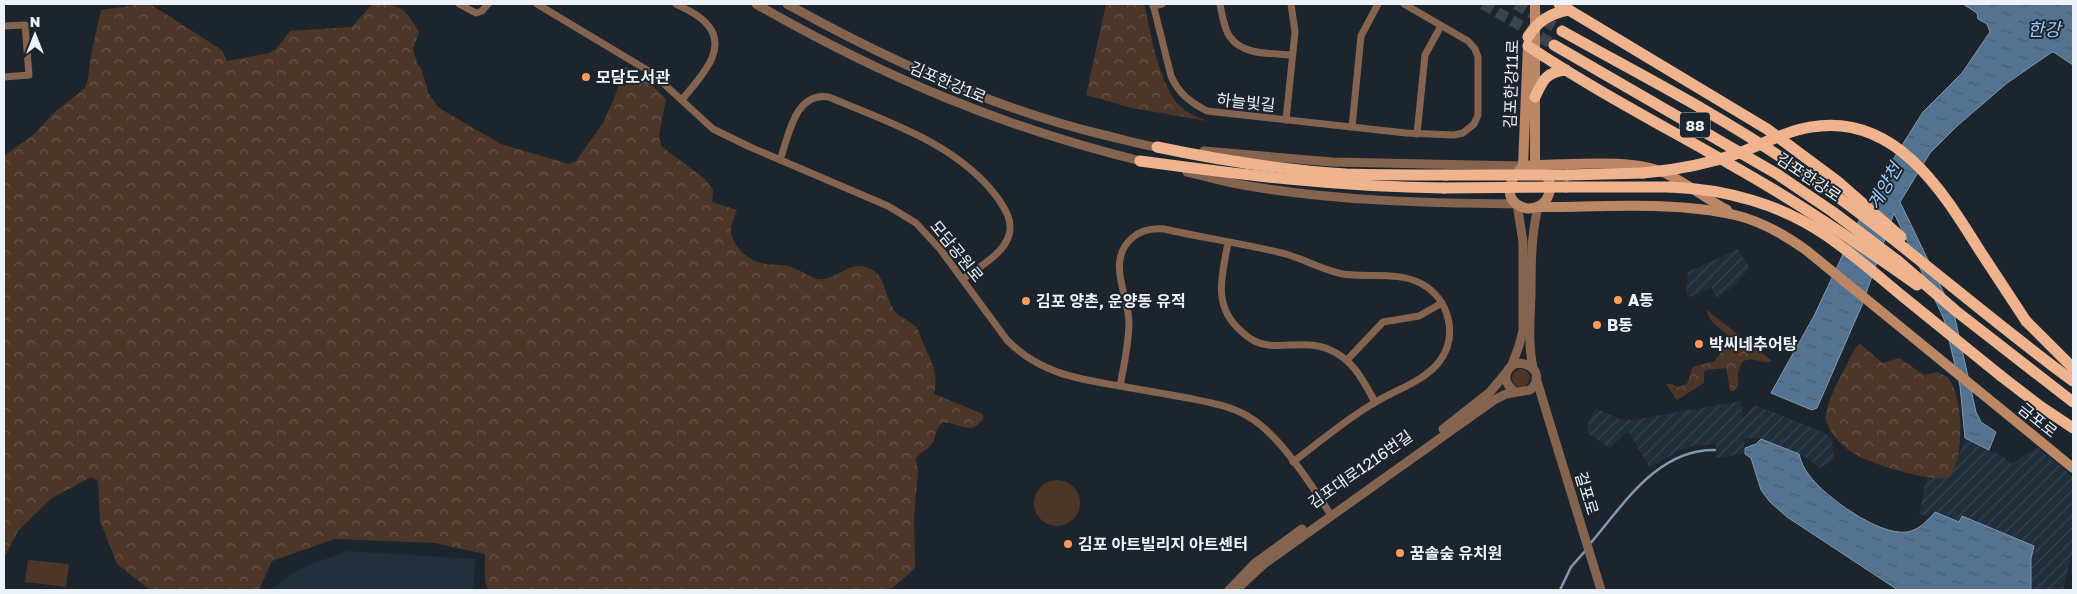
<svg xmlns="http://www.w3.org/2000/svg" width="2077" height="594" font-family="'Golos Text','Noto Sans KR',sans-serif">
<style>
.built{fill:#212e3c}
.industrial{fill:url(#industrial-furrows)}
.green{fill:#4c3628}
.forest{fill:url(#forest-crowns)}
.water{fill:url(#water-ripples);stroke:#8299af}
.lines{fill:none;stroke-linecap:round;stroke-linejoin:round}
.stream{stroke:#8299af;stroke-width:2.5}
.trunk-tunnel{stroke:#3b444c;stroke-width:11;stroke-dasharray:11 5.5;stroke-linecap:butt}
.minor{stroke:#85644f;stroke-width:7}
.tertiary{stroke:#85644f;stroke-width:9}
.secondary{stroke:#bc8765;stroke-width:10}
.trunk{stroke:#efb48e;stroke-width:11}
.trunk-bridge{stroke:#efb48e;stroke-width:11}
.poi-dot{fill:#fe9c58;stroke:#1c252e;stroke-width:2}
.labels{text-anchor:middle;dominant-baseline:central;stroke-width:4;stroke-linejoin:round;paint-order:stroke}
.shield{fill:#1c252e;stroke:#aeb4bb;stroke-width:1}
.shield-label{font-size:15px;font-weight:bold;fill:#ecf2f8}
.poi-label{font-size:16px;font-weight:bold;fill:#ecf2f8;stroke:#1c252e;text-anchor:start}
.street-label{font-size:16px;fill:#ecf2f8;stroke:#1c252e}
.water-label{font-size:18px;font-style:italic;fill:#99ccfe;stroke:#1c252e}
</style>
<defs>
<pattern id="industrial-furrows" width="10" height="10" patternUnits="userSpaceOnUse" patternTransform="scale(1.25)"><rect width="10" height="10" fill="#212e3c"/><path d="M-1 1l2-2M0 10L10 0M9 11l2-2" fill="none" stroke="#37424f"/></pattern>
<pattern id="forest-crowns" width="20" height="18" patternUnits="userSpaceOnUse" patternTransform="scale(1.25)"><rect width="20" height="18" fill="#4c3628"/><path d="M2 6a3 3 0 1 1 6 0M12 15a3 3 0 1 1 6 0" fill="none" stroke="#665448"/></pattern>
<pattern id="water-ripples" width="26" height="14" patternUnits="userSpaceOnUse" patternTransform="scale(1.25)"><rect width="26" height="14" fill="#547390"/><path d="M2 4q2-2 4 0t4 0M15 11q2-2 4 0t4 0" fill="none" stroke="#4d5c6a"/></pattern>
</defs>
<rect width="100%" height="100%" fill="#1c252e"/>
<polygon class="built" points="347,551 476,559 473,590 270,590 299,569"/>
<g class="industrial">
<polygon points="1738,249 1750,268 1734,286 1717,298 1711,287 1691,297 1686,294 1688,272"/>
<polygon points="1741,401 1744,418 1752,407 1755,405 1825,433 1832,440 1834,460 1820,468 1805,457 1761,439 1745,438 1743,454 1716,458 1716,444 1692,446 1680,450 1650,468 1628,431 1610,448 1587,433 1588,423 1595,408 1620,419 1632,420"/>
<polygon points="1965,438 2004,457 2011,464 2037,447 2073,477 2073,549 2063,590 2031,590 2032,552 1961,516 1959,522 1931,511 1928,516 1919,514 1927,477 1943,479 1955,465"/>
</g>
<g class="green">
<circle cx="1521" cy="378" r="9"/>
<circle cx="1057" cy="503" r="23"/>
<polygon points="28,560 69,564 66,587 25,582"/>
</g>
<g class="forest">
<path d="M142,4h8l72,46 5,11 42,-8 7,-4 14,-18 62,-4 20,-23c29,0 32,3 47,28l-6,17 4,14 4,5 8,26 10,14 62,36 68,20 7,-3 27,-38 12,-27 9,-28 2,-1 21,13 19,19 -7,37 2,10 44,33 8,11 -1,12 25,8c-2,6 -5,11 -6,18 -1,17 17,33 34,36 8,1 18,0 26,3 10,3 21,13 32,12 16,-2 26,-17 43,-12 20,5 18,29 28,43 5,8 15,10 21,16 4,4 6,12 8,17 8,18 16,30 11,51l49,20v5c-14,19 -23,2 -41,4 -8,6 -5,15 -11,22 -5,6 -11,7 -15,14l2,12 -4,47 1,50 -22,20 -11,2h-394l-3,-9v-27l-50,-11 -100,-4 -63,22 -13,29h-109l-33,-26 -17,-43 -2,-40 -7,-4 -39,21 -34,33 -14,27v-402l30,-22 23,-24 28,-22 3,-9 3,-24 10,-45z"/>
<path d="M1106,4h38c7,28 15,82 36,102 7,7 17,11 27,15l-75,-13 -46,-13z"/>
<path d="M1707,310l65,51c-10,4 -19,-6 -30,1l-4,10v14l-5,6 -3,-2 -4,-22 -20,2 -2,2v11l-27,17 -11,-16h6l6,3 9,-3 6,-17 22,-6 15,-23c-7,-9 -23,-16 -23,-28z"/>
<path d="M1860,344l23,19 16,-5 25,17 13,-3c5,2 10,4 13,9 13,17 16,82 -3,97 -20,3 -74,-13 -92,-24 -10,-5 -27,-22 -29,-34 -2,-16 18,-49 25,-64l5,-9z"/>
</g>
<g class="water">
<polygon points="1963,4 2073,4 2073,65 2055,53 2052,52 2007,83 1957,126 1930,153 1900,202 1954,314 1976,412 1981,422 1996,432 1989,450 1965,438 1960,386 1944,319 1894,213 1862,305 1817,408 1812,410 1771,393 1814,316 1872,193 1923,112 1962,73 1990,32 1987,24 1978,19 1977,13"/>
<path d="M1761,439l38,15c2,8 5,15 10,21 16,22 70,61 98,57 12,-2 20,-11 28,-20l24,10 3,-6 72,30 -3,12v32h-133l-111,-73 -17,-15 -9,-12 -10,-32 -6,-4v-6l11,-4z"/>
</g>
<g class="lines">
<g class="stream">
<path d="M1589,545c33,-38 67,-96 126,-95"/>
<polyline points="1560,590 1571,567 1586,550"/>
</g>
<g class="trunk-tunnel">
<polyline points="1483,4 1554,45"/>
<polyline points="1516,4 1562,31"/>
</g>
<g class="minor">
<polyline points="459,4 476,13 482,11 488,4"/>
<path d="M537,4l115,69 61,56 37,18 138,59 28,17 24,26 67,91c32,33 70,39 113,46 23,4 45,8 68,12 20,4 43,8 61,19 30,17 63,69 82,98"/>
<path d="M676,4c10,5 22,10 30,19 25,26 -8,56 -24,77"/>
<path d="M1153,4l18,72c8,18 19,26 36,35l199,22 48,2 9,-2 11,-9 4,-9v-58l-3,-8 -7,-8 -64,-37"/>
<path d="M1220,4c2,10 4,25 10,33 13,19 43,16 62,18"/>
<polyline points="1153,6 1162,4"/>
<polyline points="4,26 25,25 29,75 4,77"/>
<polyline points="1286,120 1295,32 1291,4"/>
<polyline points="1352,127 1361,36 1378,4"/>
<polyline points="1417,134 1425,55 1441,26"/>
<path d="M780,160c9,-25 15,-69 49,-63 60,26 127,46 168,100 8,12 16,23 12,38 -5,19 -32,33 -46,44"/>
<path d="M1228,243c-6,32 -16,63 13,88 7,7 17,13 27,14 19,2 42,-4 60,4 25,10 35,31 47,53"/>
<polyline points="1347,360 1383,322 1419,316 1442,303"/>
<path d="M1120,386c4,-21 9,-43 9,-64 -1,-28 -23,-61 3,-84 9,-8 20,-10 32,-9 40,9 82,15 122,25 20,6 37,16 57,20 25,4 56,-3 79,10 27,15 37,52 17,78 -16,20 -42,27 -63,40 -29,16 -56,40 -83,60"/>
</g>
<g class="tertiary">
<path d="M756,4c125,72 248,124 389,158"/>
<path d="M787,4c97,54 208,105 317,131 19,4 39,11 59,13"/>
<polyline points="1204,151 1332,162 1523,166"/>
<path d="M1187,172c19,4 37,10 56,13 91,16 183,18 274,19l6,38v88l-4,16 -8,21"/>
<path d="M1533,368c-5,-24 -3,-48 -2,-73 0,-29 0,-59 7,-88"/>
<polyline points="1536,378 1601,590"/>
<polyline points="1443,429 1490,392 1506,373"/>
<polyline points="1229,590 1254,564 1302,529"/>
<path d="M1236,590l28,-26 230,-164 12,-6 24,-4c23,-21 -20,-40 -24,-14 -1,7 4,12 9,16"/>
</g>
<g class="secondary">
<path d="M1535,4v161c37,0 96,-7 130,8 22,10 41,26 62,37"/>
<path d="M1535,165c9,8 19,16 14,29 -10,30 -64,9 -26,-28z"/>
<polyline points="1523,166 1528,44"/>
<path d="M1538,207c62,0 137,-6 197,8 26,6 50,20 71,35l267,218"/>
</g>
<g class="trunk">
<polyline points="1559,4 1767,129 1837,181 1901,237"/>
<path d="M1562,31c75,42 152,81 223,129 101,67 191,150 288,221"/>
<path d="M1528,37c10,-16 21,-23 40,-27"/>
<polyline points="1554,45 1777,174 1833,212 1898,261 1956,311 2073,402"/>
<path d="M1528,46c78,52 163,94 243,142 50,30 98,63 146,97"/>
<path d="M1535,97c8,-17 11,-25 31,-27"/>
<path d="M1157,147c62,13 125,23 189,27 33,1 67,1 100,1"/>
<path d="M1140,161c103,14 199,26 304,27"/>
<polyline points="1567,175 1643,173"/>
<polyline points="1566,187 1670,187"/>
<polyline points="2026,321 2073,368"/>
<polyline points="2001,376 2040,406 2073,428"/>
</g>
<g class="trunk-bridge">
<path d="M1643,173c34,-3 65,-9 96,-20 24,-9 47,-22 72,-26 84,-14 131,63 169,124 15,23 30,46 46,70"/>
<polyline points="1446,175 1567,175"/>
<path d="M1670,187c55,2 111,17 157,49 26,18 50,39 74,59 33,27 67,54 100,81"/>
<polyline points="1444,188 1566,187"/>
</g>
</g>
<g class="poi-dot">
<circle cx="586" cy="77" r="5"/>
<circle cx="1618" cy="300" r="5"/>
<circle cx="1026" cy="301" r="5"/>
<circle cx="1597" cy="325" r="5"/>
<circle cx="1699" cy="344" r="5"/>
<circle cx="1068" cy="544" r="5"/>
<circle cx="1400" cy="553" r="5"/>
</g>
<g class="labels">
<rect class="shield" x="1680" y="112.5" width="30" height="25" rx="4"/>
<g class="shield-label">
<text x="1695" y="125">88</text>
</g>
<g class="poi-label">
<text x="596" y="77">모담도서관</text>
<text x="1628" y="300">A동</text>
<text x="1036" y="301">김포 양촌, 운양동 유적</text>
<text x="1607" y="325">B동</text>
<text x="1709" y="344">박씨네추어탕</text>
<text x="1078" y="544">김포 아트빌리지 아트센터</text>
<text x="1410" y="553">꿈솔숲 유치원</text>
</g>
<g class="street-label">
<text transform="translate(948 82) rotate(23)">김포한강1로</text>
<text transform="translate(1511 84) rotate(-88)">김포한강11로</text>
<text transform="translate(1246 102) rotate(6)">하늘빛길</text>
<text transform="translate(1809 177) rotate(34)">김포한강로</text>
<text transform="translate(957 251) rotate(51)">모담공원로</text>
<text transform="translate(2038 420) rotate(39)">금포로</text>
<text transform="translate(1360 469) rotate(-35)">김포대로1216번길</text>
<text transform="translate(1587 493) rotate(73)">걸포로</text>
</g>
<g class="water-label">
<text x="2044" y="29">한강</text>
<text transform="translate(1884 186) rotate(-60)">계양천</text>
</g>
</g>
<rect width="2077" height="594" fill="none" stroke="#ecf2f8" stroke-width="10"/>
<g transform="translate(35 35)" stroke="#1c252e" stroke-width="4" paint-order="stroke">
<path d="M0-4L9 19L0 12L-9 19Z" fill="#ecf2f8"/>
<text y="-8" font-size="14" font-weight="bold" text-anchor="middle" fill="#ecf2f8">N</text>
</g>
</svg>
